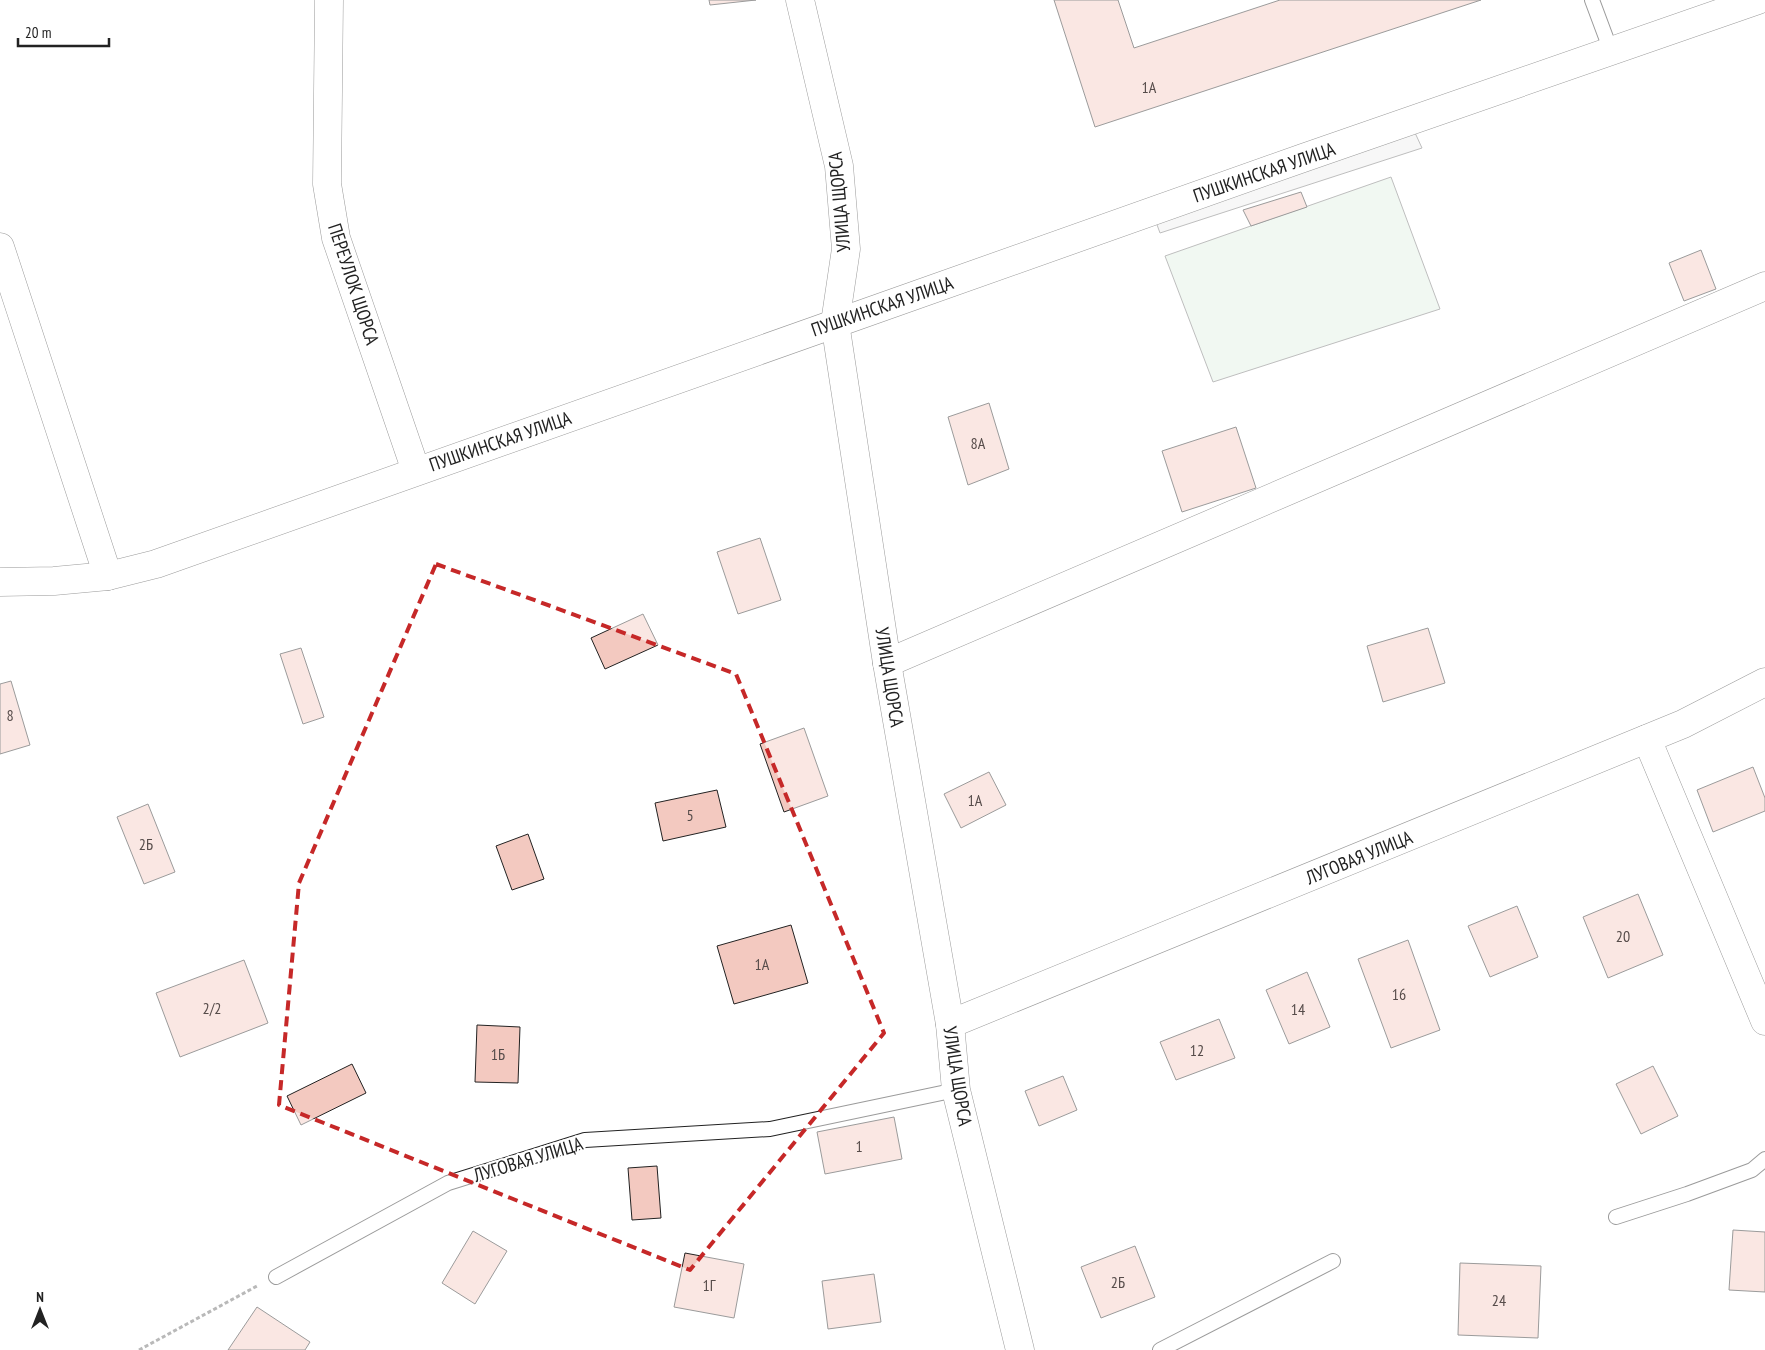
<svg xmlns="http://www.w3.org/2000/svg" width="1765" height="1350" font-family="'PT Sans Narrow',sans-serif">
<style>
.garden{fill:#e0efe3;stroke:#6f6f6f}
.parking{fill:#ededed;stroke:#6f6f6f}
.building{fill:#f3c9c0;stroke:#222}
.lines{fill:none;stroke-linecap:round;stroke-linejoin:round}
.lane-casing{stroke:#222;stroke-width:16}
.street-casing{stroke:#222;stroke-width:29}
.secondary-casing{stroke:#222;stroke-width:29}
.path{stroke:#646464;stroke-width:3;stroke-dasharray:4 2.5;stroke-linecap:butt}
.lane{stroke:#fff;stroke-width:14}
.street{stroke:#fff;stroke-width:28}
.secondary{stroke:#fff;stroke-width:28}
.marked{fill:none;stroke:#c62828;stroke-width:4;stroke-dasharray:10 6;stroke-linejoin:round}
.labels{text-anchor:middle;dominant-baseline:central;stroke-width:4;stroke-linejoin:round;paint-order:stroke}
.number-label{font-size:16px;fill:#564c4a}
.street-label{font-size:19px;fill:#222;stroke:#fff}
</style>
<rect width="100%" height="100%" fill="#fff"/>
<polygon class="garden" points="1391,177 1440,309 1213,382 1165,256"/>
<polygon class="parking" points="1411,124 1422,148 1160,233 1152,211"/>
<g class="building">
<polygon points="709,0 756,0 710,5"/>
<polygon points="1054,0 1118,0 1134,48 1280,0 1481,0 1095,127"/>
<polygon points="1301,192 1307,207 1251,226 1243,210"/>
<polygon points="1701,250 1716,289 1684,301 1669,263"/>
<polygon points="989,403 1009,469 968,485 948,417"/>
<polygon points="1236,427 1256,488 1182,512 1162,451"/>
<polygon points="760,538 781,600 738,614 717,552"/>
<polygon points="643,614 658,645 605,669 591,638"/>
<polygon points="1428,628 1445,683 1383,702 1367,646"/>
<polygon points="301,648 324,717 303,724 280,654"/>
<polygon points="11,681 30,745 0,754 0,684"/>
<polygon points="804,728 828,796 784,812 760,744"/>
<polygon points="1753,767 1765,798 1765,811 1713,832 1697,790"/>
<polygon points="989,772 1006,805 961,828 944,794"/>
<polygon points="717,790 726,827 663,841 655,803"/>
<polygon points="148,804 175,872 144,884 117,817"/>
<polygon points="528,834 544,879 512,890 496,846"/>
<polygon points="1638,894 1663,955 1608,978 1583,917"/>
<polygon points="1517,906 1538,957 1490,977 1468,926"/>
<polygon points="791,925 808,983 734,1004 717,946"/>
<polygon points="1408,940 1440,1030 1391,1048 1358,959"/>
<polygon points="244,960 268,1023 180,1057 156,993"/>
<polygon points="1307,972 1330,1027 1289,1044 1266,990"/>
<polygon points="1219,1019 1235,1058 1176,1080 1160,1042"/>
<polygon points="477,1025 520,1027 518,1083 475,1082"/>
<polygon points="352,1064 366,1093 301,1125 287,1096"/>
<polygon points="1653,1066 1678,1116 1641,1134 1616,1084"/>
<polygon points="1063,1076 1077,1110 1039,1126 1025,1091"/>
<polygon points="894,1117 902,1159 825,1174 817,1132"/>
<polygon points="657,1166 661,1218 632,1220 628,1168"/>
<polygon points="1733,1230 1765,1232 1765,1292 1729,1290"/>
<polygon points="473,1231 507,1251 475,1304 442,1283"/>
<polygon points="1135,1246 1155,1297 1101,1318 1081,1267"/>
<polygon points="685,1253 744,1264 734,1318 674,1307"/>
<polygon points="1460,1263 1541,1266 1538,1338 1458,1335"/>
<polygon points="874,1274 881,1322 828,1329 822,1281"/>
<polygon points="257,1307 310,1342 305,1350 228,1350"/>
</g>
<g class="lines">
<g class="lane-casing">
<g id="lane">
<polyline points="1592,0 1611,51"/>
<polyline points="1616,1217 1687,1194 1752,1170 1765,1159"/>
<polyline points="276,1277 448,1183 585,1140 770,1129 956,1090"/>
<polyline points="1160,1350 1333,1261"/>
</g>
</g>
<g class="street-casing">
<g id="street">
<polyline points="329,0 327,184 336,238 416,471"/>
<polyline points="800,0 839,166 846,249 835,323 887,663 950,1024 956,1090 1020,1350"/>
<polyline points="0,247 108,576"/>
<polyline points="887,663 1765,286"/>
<polyline points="1647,739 1765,1021"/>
<polyline points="950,1024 1683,724 1765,682"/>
</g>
</g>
<g class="secondary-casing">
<polyline id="secondary" points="0,582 54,581 108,576 156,564 1303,158 1758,0"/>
</g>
<polyline class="path" points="139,1350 257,1286"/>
<use href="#lane" class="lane"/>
<use href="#street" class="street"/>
<use href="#secondary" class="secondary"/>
</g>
<path d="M0 0H1765V1350H0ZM436,564l300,110 148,359 -194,237 -411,-165 20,-222z" fill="#fff" fill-opacity=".55" fill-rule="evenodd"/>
<path class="marked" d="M436,564l300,110 148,359 -194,237 -411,-165 20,-222z"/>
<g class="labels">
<g class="number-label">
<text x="1149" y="87">1А</text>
<text x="978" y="443">8А</text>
<text x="10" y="715">8</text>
<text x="975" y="800">1А</text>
<text x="690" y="815">5</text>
<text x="146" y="844">2Б</text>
<text x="1623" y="936">20</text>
<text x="762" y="964">1А</text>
<text x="1399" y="994">16</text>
<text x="212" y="1008">2/2</text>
<text x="1298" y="1009">14</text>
<text x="1197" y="1050">12</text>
<text x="498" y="1054">1Б</text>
<text x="859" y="1146">1</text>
<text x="1118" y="1282">2Б</text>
<text x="709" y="1285">1Г</text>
<text x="1499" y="1300">24</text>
</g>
<g class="street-label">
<text transform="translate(1264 172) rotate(-19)">ПУШКИНСКАЯ УЛИЦА</text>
<text transform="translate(839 202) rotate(-95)">УЛИЦА ЩОРСА</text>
<text transform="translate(354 284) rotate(72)">ПЕРЕУЛОК ЩОРСА</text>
<text transform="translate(882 306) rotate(-19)">ПУШКИНСКАЯ УЛИЦА</text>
<text transform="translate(500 441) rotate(-19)">ПУШКИНСКАЯ УЛИЦА</text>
<text transform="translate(890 677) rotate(81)">УЛИЦА ЩОРСА</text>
<text transform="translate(1359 857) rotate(-22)">ЛУГОВАЯ УЛИЦА</text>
<text transform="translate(958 1076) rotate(81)">УЛИЦА ЩОРСА</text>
<text transform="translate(528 1159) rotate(-17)">ЛУГОВАЯ УЛИЦА</text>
</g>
</g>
<g transform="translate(40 1310)" stroke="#ffffff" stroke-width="4" paint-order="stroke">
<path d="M0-4L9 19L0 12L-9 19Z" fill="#222222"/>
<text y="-8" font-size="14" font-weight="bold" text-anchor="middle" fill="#222222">N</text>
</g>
<path d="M18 38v8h91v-8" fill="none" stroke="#222222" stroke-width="2.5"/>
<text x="25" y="38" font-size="15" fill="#222222" stroke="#ffffff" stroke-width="4" paint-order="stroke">20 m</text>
</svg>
